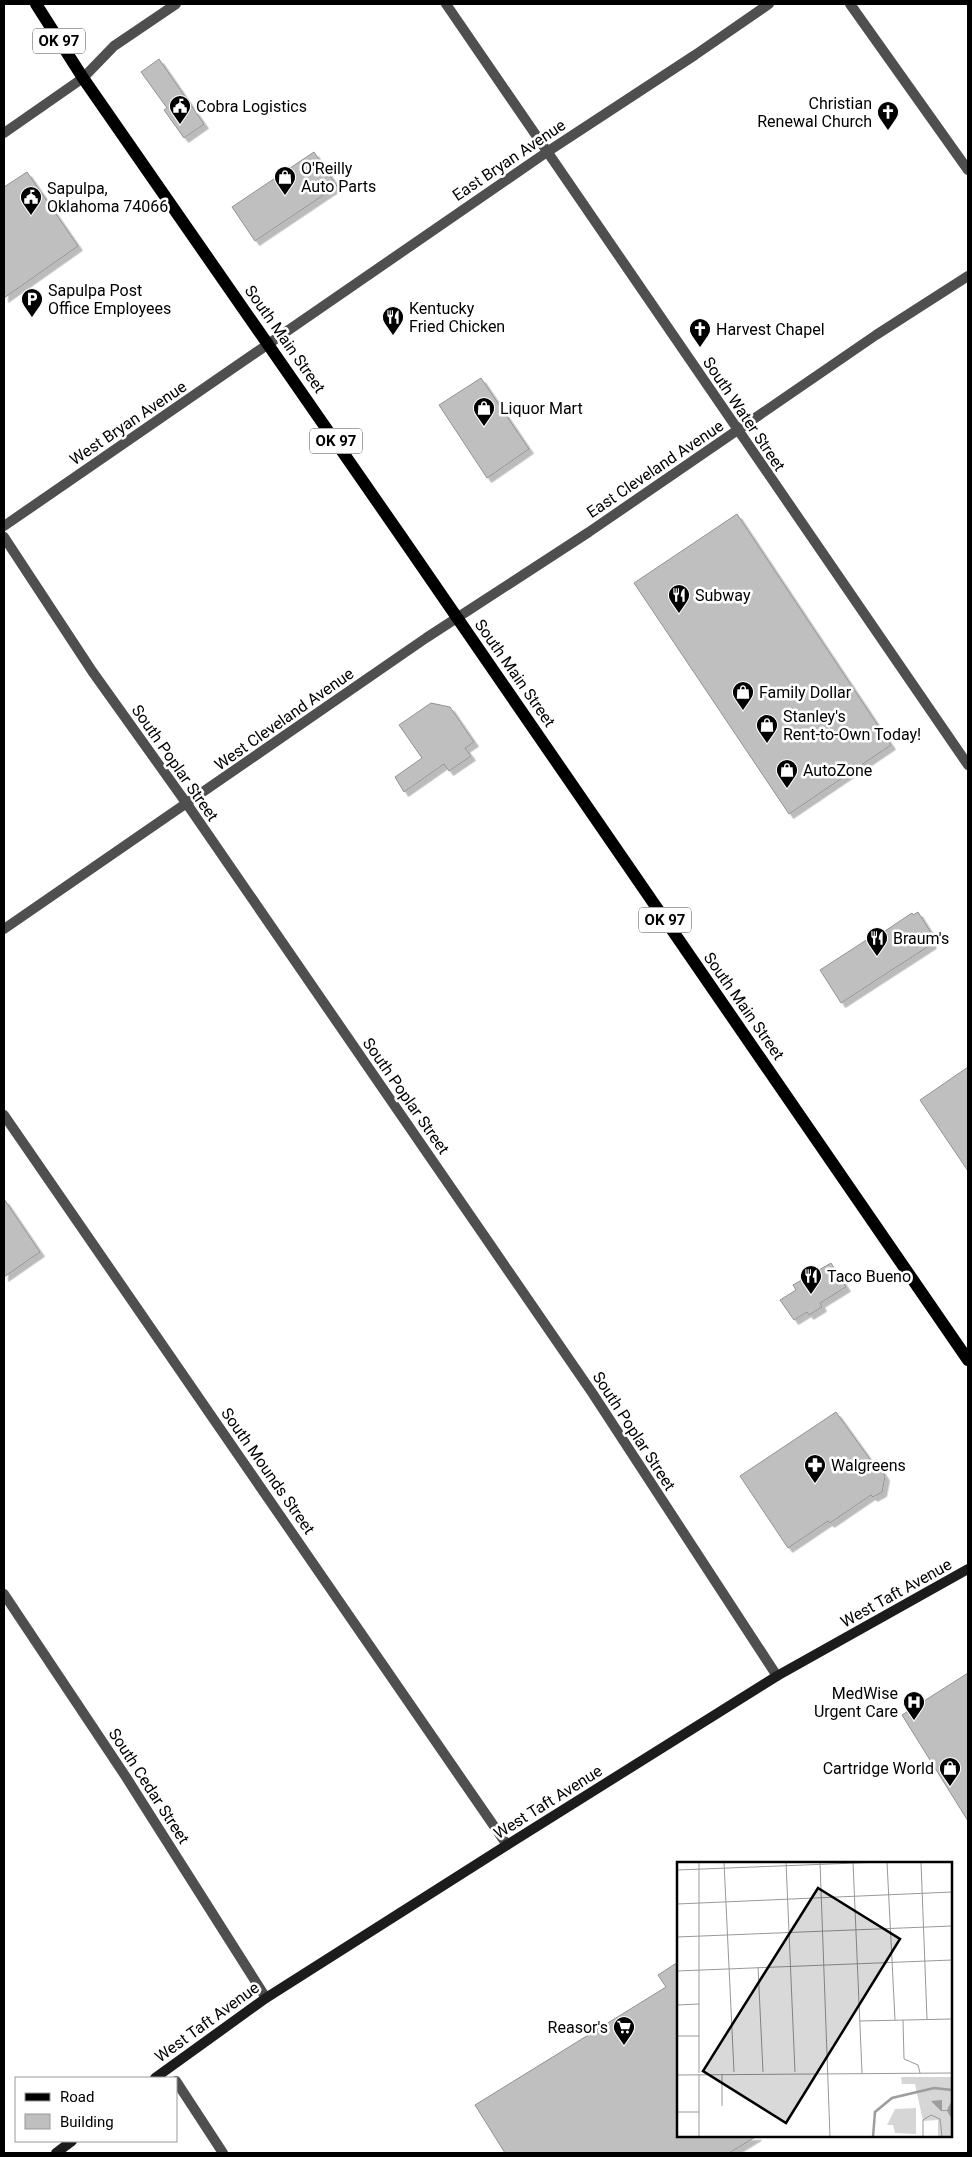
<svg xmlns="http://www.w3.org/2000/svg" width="972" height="2157" font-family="Roboto,sans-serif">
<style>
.building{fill:#bfbfbf;stroke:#939393;filter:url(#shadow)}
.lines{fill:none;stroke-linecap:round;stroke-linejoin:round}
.minor{stroke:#4f4f4f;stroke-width:10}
.tertiary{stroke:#4f4f4f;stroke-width:10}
.secondary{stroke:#1c1c1c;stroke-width:10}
.primary{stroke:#000;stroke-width:12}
.labels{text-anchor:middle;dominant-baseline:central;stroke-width:5;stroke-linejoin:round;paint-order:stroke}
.shield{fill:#fff;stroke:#4c4c4c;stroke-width:1}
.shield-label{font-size:15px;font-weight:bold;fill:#000}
.poi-label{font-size:16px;fill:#000;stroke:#fff;text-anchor:start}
.street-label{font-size:16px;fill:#000;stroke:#fff}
.inset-river{fill:none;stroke:#9d9d9d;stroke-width:2.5}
.inset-road{fill:none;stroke:#999;stroke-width:1}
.view{fill:#000;fill-opacity:0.15;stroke:#000;stroke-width:2.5}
.inset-edge{fill:none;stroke:#000;stroke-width:2.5}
</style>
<defs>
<filter id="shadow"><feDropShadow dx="4.5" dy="4.5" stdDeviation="0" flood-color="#0004"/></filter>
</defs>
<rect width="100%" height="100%" fill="#fff"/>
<g class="building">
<polygon points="159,59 204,124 184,138 164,110 167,108 141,72"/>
<polygon points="314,152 337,186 255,241 232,207"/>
<polygon points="27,172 78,246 4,298 4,187"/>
<polygon points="481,378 529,449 487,478 439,405"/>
<polygon points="737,514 891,745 789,814 634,583"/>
<polygon points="431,703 450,707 474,742 465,748 471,756 449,771 444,764 404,792 395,777 422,758 399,725"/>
<polygon points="918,912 933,936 929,939 932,944 841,1003 820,970 871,937 873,939 912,913 913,915"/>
<polygon points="968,1067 968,1171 920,1100"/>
<polygon points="4,1199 40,1252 4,1277"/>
<polygon points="831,1263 846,1287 820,1303 822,1307 809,1315 807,1312 794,1320 780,1300 796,1290 793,1285"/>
<polygon points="836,1412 877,1469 879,1467 885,1476 882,1492 873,1497 871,1495 830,1523 828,1521 788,1548 740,1476"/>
<polygon points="968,1673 968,1821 902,1715"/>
<polygon points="678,1962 678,2136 757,2136 729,2153 505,2153 475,2105 666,1987 658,1975"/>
</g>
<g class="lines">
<g class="minor">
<polyline points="446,4 968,765"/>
<polyline points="850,4 968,170"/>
<polyline points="4,133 83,78 114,46 176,4"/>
<polyline points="4,537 92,671 187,804 593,1394 777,1676"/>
<polyline points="4,929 426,638 589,532 876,335 968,276"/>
<polyline points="4,1115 507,1845"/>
<polyline points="4,1594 126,1777 266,1998"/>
<polyline points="176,2081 223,2153"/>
</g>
<polyline class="tertiary" points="4,526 547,152 695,55 769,4"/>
<g class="secondary">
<polyline points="155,2078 266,1998 507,1845 777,1676 968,1569"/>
<polyline points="56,2153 72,2141"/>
</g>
<polyline class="primary" points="36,4 83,78 403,539 968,1360"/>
</g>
<defs>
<g id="civic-pin" transform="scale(1.125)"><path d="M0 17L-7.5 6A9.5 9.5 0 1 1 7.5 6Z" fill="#000" stroke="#fff"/><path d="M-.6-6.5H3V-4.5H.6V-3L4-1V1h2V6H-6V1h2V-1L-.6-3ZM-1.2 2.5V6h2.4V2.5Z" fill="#fff"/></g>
<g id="church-pin" transform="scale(1.125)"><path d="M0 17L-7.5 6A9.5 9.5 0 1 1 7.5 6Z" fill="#000" stroke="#fff"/><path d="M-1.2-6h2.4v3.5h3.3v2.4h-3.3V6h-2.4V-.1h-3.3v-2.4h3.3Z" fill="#fff"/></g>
<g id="shop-pin" transform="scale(1.125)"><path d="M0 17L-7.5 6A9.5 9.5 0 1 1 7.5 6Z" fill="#000" stroke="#fff"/><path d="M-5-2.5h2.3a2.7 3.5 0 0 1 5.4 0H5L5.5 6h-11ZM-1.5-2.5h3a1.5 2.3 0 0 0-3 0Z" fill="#fff"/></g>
<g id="parking-pin" transform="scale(1.125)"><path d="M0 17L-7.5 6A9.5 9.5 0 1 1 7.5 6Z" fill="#000" stroke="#fff"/><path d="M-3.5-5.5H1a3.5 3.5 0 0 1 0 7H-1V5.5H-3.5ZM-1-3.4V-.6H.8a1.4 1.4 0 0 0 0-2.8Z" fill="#fff"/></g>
<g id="restaurant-pin" transform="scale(1.125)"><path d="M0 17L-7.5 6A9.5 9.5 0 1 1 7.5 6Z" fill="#000" stroke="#fff"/><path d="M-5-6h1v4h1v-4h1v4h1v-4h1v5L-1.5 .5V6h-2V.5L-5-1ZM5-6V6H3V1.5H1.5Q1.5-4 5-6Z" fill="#fff"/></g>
<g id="pharmacy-pin" transform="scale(1.125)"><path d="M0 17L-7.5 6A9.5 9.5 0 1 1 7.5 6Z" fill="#000" stroke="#fff"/><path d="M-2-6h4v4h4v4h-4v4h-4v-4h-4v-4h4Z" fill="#fff"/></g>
<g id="hospital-pin" transform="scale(1.125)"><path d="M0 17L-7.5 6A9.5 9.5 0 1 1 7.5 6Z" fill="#000" stroke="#fff"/><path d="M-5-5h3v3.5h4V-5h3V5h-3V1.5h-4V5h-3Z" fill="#fff"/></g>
<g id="supermarket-pin" transform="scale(1.125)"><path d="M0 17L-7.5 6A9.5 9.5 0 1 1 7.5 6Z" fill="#000" stroke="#fff"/><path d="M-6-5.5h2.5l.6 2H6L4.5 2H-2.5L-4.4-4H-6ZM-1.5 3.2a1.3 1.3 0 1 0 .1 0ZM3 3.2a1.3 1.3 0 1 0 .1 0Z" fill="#fff"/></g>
</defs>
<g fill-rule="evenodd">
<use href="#civic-pin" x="180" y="106"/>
<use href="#church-pin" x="888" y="112"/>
<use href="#shop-pin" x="285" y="177"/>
<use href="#civic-pin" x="31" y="197"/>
<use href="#parking-pin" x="32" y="299"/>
<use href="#restaurant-pin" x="393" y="317"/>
<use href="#church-pin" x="700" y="329"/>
<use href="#shop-pin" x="484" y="408"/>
<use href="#restaurant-pin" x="679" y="595"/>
<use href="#shop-pin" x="743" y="692"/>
<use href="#shop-pin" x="767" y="725"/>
<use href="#shop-pin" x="787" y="770"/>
<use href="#restaurant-pin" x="877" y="938"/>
<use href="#restaurant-pin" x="811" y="1276"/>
<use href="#pharmacy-pin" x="815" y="1465"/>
<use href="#hospital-pin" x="914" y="1702"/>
<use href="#shop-pin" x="950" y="1768"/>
<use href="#supermarket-pin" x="624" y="2027"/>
</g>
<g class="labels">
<g class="shield">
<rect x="33" y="28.5" width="52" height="25" rx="4"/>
<rect x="310" y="428.5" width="52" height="25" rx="4"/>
<rect x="639" y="907.5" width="52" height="25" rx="4"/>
</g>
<g class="shield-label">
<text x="59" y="41">OK 97</text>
<text x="336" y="441">OK 97</text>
<text x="665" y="920">OK 97</text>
</g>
<g class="poi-label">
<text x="872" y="103" text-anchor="end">Christian<tspan x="872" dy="18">Renewal Church</tspan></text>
<text x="196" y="106">Cobra Logistics</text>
<text x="301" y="168">O'Reilly<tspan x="301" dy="18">Auto Parts</tspan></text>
<text x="47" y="188">Sapulpa,<tspan x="47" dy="18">Oklahoma 74066</tspan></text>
<text x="48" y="290">Sapulpa Post<tspan x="48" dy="18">Office Employees</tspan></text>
<text x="409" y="308">Kentucky<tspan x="409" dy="18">Fried Chicken</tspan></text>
<text x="716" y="329">Harvest Chapel</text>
<text x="500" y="408">Liquor Mart</text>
<text x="695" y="595">Subway</text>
<text x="759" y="692">Family Dollar</text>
<text x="783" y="716">Stanley's<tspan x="783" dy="18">Rent-to-Own Today!</tspan></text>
<text x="803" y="770">AutoZone</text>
<text x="893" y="938">Braum's</text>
<text x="827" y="1276">Taco Bueno</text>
<text x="831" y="1465">Walgreens</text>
<text x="898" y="1693" text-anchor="end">MedWise<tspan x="898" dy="18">Urgent Care</tspan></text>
<text x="934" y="1768" text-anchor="end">Cartridge World</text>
<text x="608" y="2027" text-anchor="end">Reasor's</text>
</g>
<g class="street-label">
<text transform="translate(509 160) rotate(-34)">East Bryan Avenue</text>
<text transform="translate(285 339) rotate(55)">South Main Street</text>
<text transform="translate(744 414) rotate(56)">South Water Street</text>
<text transform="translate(128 423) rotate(-34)">West Bryan Avenue</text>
<text transform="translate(655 469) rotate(-34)">East Cleveland Avenue</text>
<text transform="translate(515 673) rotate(55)">South Main Street</text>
<text transform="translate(284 719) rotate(-35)">West Cleveland Avenue</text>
<text transform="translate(175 763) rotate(55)">South Poplar Street</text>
<text transform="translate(744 1006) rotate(55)">South Main Street</text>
<text transform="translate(406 1096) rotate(55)">South Poplar Street</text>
<text transform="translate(634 1431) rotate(57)">South Poplar Street</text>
<text transform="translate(268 1471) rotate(55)">South Mounds Street</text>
<text transform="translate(896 1593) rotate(-29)">West Taft Avenue</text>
<text transform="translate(149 1786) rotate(57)">South Cedar Street</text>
<text transform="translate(548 1802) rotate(-32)">West Taft Avenue</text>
<text transform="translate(207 2022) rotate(-36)">West Taft Avenue</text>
</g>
</g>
<g transform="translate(677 1862)">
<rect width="275" height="275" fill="#fff"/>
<path d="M224,215h51v60h-14v-17l-15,1 -8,-37h-13zM239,246v26l-21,-1 -2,-8h-6l8,-16z" fill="#d6d6d6"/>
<path d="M265,238v10h5l5,-10v19l-5,-8h-6l-10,-10z" fill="#9d9d9d"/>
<path class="inset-river" d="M196,275l2,-25 17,-14 42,-10 18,2"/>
<path class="inset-road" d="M47,0l10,210M109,0l9,210M143,0l10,275M176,0l9,211M210,0l8,158M244,0l6,157M0,8l204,-8M0,42l275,-12M0,75l275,-11M81,105l5,105M0,109l275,-11M0,143l22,-1M226,158l1,39 14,6 2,8M183,159l92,-2M0,174h22M22,211v-211M22,212v63M45,212v32M0,213l275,-2M0,250h22M246,275v-17l8,-5 9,4 2,18"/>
<path class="view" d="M141,26l82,51 -114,184 -83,-52z"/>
<rect width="275" height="275" class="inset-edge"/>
</g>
<rect width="972" height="2157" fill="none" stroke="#000000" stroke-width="10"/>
<rect x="15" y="2077" width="162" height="65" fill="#ffffff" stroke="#999999"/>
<rect x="25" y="2093" width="25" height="8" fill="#000000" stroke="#999999"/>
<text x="60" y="2102" font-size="15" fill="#000000">Road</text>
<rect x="25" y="2114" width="25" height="15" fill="#bfbfbf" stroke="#999999"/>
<text x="60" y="2127" font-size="15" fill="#000000">Building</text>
</svg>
